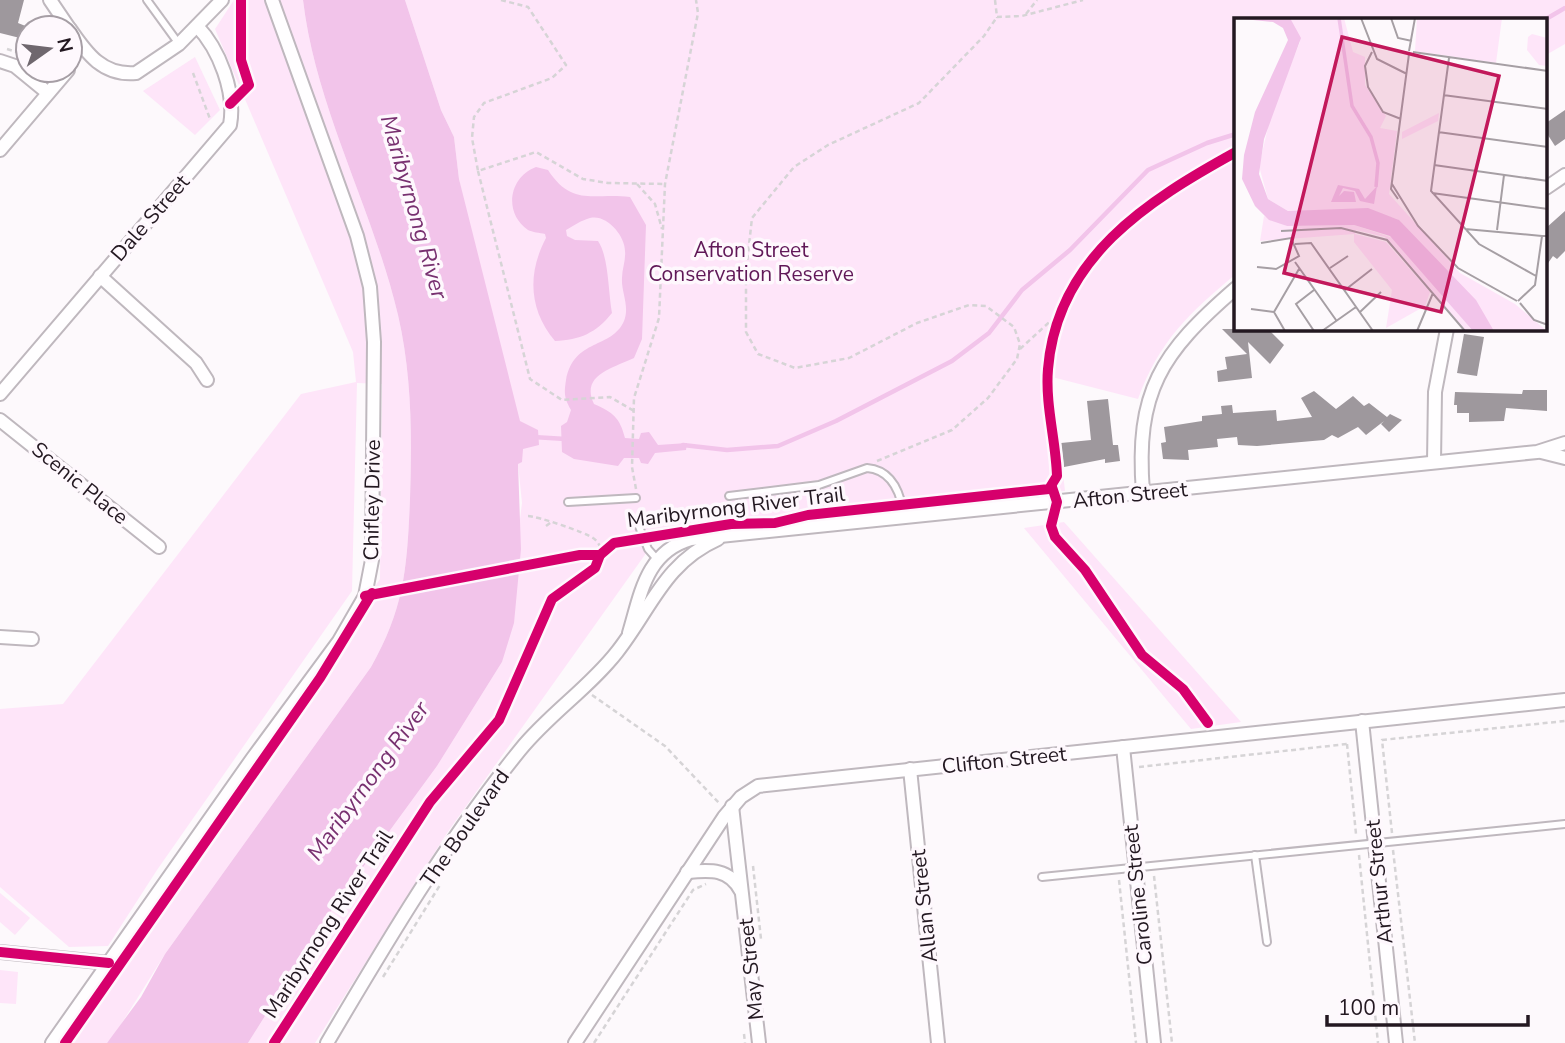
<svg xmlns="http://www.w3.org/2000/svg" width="1565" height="1043" font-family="'Nunito Sans',sans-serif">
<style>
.green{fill:#fee5f9}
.water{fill:#f2c4ea}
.pier{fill:#fdf9fc}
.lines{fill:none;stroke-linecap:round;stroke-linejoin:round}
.stream{stroke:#f2c4ea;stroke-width:4.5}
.building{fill:#9e989d}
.service-casing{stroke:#bfb8be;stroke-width:10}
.minor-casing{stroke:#bfb8be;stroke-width:16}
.path{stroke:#d6d4d6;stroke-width:2.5;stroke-dasharray:5 3.5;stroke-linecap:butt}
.service{stroke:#fffeff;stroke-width:6}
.minor{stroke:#fffeff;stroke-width:12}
.cycleway-casing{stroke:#fef8fd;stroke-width:15}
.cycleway{stroke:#d6006c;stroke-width:10}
.labels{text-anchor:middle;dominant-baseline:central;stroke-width:7;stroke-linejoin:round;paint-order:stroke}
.street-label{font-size:21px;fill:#231821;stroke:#fef8fd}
.park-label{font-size:21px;fill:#601858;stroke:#fef8fd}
.water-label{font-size:23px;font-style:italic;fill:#783070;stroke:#fef8fd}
.inset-river{fill:none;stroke:#f2c4ea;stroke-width:3.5}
.inset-road{fill:none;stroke:#a69fa4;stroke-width:2}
.view{fill:#c2185b;fill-opacity:0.15;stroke:#c2185b;stroke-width:3.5}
.inset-edge{fill:none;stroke:#231821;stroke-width:3.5}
</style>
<rect width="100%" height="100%" fill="#fdf9fc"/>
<g class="green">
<path d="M234,0h69c13,109 70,209 95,315 14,61 14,121 12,184 -3,68 -5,108 -39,168l-206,287 -50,80 -8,9h-47l84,-117 236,-347 2,-195 -25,-1 -5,208 -195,279 -49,76 -39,1 -69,-60v-178l63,-5 238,-310 55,-12 -3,-30 -138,-323z"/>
<path d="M405,0h1160v44l-19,11v-36h-310v255c-46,38 -77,67 -98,125l-86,-22 13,114 -406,44 -212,298 -132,210h-67l83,-132 106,-145 65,-104 20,-159 -4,-39 -59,-285 -5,-42 -13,-27z"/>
<polygon points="195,57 220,110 195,135 143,91"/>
<polygon points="1064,522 1241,722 1191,729 1024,528"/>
<polygon points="0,893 30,918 15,935 0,922"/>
<polygon points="0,970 18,972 16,1004 0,1003"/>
</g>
<g class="water">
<path d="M303,0h102l36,110 13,27 5,42 61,242 18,9 1,15 -16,4 -1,13 -4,2 3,85 -7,74 -12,39 -65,104 -106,145 -83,132h-141l34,-46 24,-43 206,-287c34,-60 36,-100 39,-168 2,-63 2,-123 -12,-184 -25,-106 -82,-206 -95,-315z"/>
<path d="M536,167l12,3c25,38 46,22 82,27l16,28 -4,114 -8,19c-21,10 -54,17 -40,46 19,8 26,14 31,34l14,1 2,-6 8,-1 9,13 29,-2 -1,7 -31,3 -7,11 -7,-1 -2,-5h-15l-6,8 -44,-7 -12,-7 -1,-26 6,-4 4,-12c-7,-12 -7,-17 -5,-30 8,-42 46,-31 58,-59 6,-15 -3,-29 -2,-43 0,-9 4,-18 3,-27 0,-15 -18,-37 -35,-33 -8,2 -17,8 -24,12l1,6 8,4 23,1c11,16 10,51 14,72 -16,20 -32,27 -57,28 -26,-31 -28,-67 -9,-103l-1,-4c-5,-1 -13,-2 -17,-4 -25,-17 -19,-53 8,-63z"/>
</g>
<polygon class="pier" points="523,562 522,569 398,592 400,584"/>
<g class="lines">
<g class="stream">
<polyline points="1546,19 1565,8"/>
<polyline points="533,437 566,439"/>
<polyline points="683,445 727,450 778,446 836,421 952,361 989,333 1022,290 1070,250 1148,170 1207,143 1236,134"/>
</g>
</g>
<g class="building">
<polygon points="0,0 24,0 18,23 28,27 28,40 0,33"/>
<polygon points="1565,110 1565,139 1555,146 1546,132 1546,123"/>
<polygon points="1565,211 1565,251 1557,259 1553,256 1546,266 1546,228"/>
<polygon points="1222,329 1268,329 1284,345 1270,364 1248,342 1252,378 1218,382 1217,371 1227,369 1225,357 1247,354"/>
<polygon points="1464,334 1484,337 1477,376 1457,373"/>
<polygon points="1523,390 1547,390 1547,411 1506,408 1504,421 1469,422 1469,413 1457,413 1457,405 1454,405 1455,392 1522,394"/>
<polygon points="1314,391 1336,409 1353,396 1364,406 1369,403 1387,417 1390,414 1402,420 1389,432 1381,424 1384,421 1366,435 1358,427 1338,438 1332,435 1324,440 1257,446 1238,445 1237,437 1217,439 1218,447 1188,450 1189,460 1163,459 1161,443 1166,442 1164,427 1202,421 1202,416 1222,414 1221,406 1232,405 1233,413 1276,410 1277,421 1312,417 1301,398"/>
<polygon points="1108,399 1113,445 1118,445 1120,461 1105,463 1105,459 1064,467 1061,443 1091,440 1087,401"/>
</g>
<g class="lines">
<g class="service-casing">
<g id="service">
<polyline points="147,0 179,44"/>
<path d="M729,496l90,-11 48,-17c26,2 34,26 37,48"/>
<polyline points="568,502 636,498"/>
<polyline points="731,514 732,534"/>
<polyline points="638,524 648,549 656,558"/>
<polyline points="1255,855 1267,942"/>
<polyline points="1042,877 1565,824"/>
</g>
</g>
<g class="minor-casing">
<g id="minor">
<polyline points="50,0 69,28"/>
<path d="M70,29c17,25 33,47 66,44l43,-29 43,-44"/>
<polyline points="0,61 15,66 48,93"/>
<polyline points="0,150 68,70"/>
<polyline points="1546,188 1565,175"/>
<polyline points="100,276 196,363 207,380"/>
<path d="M0,394l230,-269c6,-33 -11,-76 -33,-99"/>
<polyline points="0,420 159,547"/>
<polyline points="1541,452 1565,458"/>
<polyline points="1434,462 1435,392 1447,329"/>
<path d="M1143,493c-8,-102 18,-140 93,-205"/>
<path d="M629,633c12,-40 17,-81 62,-94l846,-87 28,-9"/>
<polyline points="0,637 32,639"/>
<polyline points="1362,721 1396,1043"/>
<polyline points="1123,747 1154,1043"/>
<polyline points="910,769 938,1043"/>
<polyline points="732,806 759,1043"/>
<path d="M687,872c23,-2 42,-4 54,19"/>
<polyline points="0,952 109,963"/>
<polyline points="52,1043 252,759 339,641 365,596 372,560 374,342 370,287 357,236 272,0"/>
<path d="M327,1043c59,-100 120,-203 193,-293 29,-36 69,-62 97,-98 34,-43 47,-89 101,-113"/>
<polyline points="575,1043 724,817 741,797 758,786 1565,700"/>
</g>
</g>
<g class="path">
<polyline points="501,0 528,7 566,65 552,78 484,103 474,117 472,138 478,171 536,152 583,179 608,183 665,184"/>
<polyline points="995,0 997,17 1022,16 1083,0"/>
<polyline points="1026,14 1037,0"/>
<polyline points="7,49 23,54"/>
<polyline points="193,73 210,119"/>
<polyline points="478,171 530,379 562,400 610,397 634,411"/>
<polyline points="637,184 655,204 662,229"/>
<polyline points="1020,349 1057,315"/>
<polyline points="877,461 952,430 988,398 1017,359 1020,344 1014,327 986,306 969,305 917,323 849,358 795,368 758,354 746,332 746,272 752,218 794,167 828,145 919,103 984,36 997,17"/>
<polyline points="636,489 632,467 634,398 659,318 665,184 698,13 696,0"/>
<path d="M528,516c9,0 59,17 65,22 5,3 7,9 10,14"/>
<polyline points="546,526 553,521"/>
<polyline points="592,695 665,746 719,803"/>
<polyline points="1347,744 1356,834"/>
<polyline points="1139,767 1347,744"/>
<polyline points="1392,833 1382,740 1565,721"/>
<polyline points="1393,850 1415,1043"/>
<polyline points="1359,855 1378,1043"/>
<polyline points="753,866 761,939"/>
<polyline points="1154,876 1172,1043"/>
<polyline points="1119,880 1136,1043"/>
<polyline points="383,977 440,885"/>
<polyline points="744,1034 745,1043"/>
<polyline points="594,1043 693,890 706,884"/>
</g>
<use href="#service" class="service"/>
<use href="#minor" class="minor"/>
<g class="cycleway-casing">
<g id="cycleway">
<polyline points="230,104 249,85 241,60 241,0"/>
<polyline points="1052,487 1057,502 1051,526 1055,537 1085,570 1142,655 1183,689 1208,723"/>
<polyline points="365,596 580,555 600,555"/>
<polyline points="0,952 109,963"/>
<polyline points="65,1043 320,678 372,593"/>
<path d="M274,1043l156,-241 69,-82 53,-121 43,-31 5,-13 14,-12 117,-19 44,-1 33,-8 241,-26 8,-13c-1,-35 -12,-71 -9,-107 9,-111 99,-168 188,-217"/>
</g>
</g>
<use href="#cycleway" class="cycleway"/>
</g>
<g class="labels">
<g class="street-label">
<text transform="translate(150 218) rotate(-49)">Dale Street</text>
<text transform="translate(80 483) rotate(39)">Scenic Place</text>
<text transform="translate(1130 495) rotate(-6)">Afton Street</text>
<text transform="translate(372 500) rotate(-89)">Chifley Drive</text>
<text transform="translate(736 507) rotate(-7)">Maribyrnong River Trail</text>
<text transform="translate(1004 760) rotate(-6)">Clifton Street</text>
<text transform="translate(465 828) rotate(-55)">The Boulevard</text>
<text transform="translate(1379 882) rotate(-96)">Arthur Street</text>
<text transform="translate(1138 895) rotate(-96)">Caroline Street</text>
<text transform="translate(924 906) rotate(-96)">Allan Street</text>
<text transform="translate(328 924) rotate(-57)">Maribyrnong River Trail</text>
<text transform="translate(751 969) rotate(-96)">May Street</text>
</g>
<g class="park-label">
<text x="751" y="250">Afton Street<tspan x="751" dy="24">Conservation Reserve</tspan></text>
</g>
<g class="water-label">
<text transform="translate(414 207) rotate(74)">Maribyrnong River</text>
<text transform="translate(368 781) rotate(-54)">Maribyrnong River</text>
</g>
</g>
<g transform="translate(1234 18)">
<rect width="313" height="313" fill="#fdf9fc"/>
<path d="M56,0h54l9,34 12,5v28l21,31 -6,12 17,3 -8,63 71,79 55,31 32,27h-53l-19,-31 -78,-81 -24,-7 -85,-1 -20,-12 -9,-33 13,-56 28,-68zM183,0h85l-6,45 -81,-12zM298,16l15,4v28l-8,-1 -12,-15 1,-13zM205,95l-1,8 -36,18v-7zM30,198l23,10 67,-1 39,13 80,93h-7l-81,-94 -29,-7 -1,4 31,8 44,50 -5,14 -39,22 6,-38 -38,-48v-8l-94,7z" fill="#fee5f9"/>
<path d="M0,0h56l11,20 -37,101 -5,35 9,25 20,12 80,-3 31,12 77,80 18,31h-21l-83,-95 -36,-11 -67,1 -18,-6 -14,-14 -13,-27 2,-24 11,-43 33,-72 -5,-12 -10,-6zM104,167l21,4 6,10 12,-13 -3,18 -14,-3 -5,-10 -12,-3 -4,8 5,-5 10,1 2,10h-25z" fill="#f2c4ea"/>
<path class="inset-river" d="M105,0l13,88 19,31 7,26 -2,24"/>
<path class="inset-road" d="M127,0l16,41 30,15M157,0l7,20 14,3M175,33l6,-33M138,34l-7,14 3,21 15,25 18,7M179,34l135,19M215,40l-18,133 48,53 57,32M209,77l105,14M204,114l110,15M200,147l114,16M158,166l26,42 40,42 59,33M198,175l116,16M164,181l-7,-10 18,-135M231,211l77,7M263,212l7,-55M47,213l60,-3 46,12 78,91M61,226l16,-1 62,88M61,244l41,58M23,249l19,2 23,-13 -8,-18 -30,5M96,250l18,-12M80,272l-18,14 18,27M111,272l27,-21M284,283l17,-16 7,-49h6M286,285l14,17 14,5M17,291l23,3M126,294l21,-20M51,313l-11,-19 25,-43M88,313l34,-24M183,313l16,-38"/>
<path class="view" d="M108,19l157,39 -58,236 -157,-39z"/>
<rect width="313" height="313" class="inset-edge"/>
</g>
<g transform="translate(49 49) rotate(76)"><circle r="33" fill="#fef8fd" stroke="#a69ea5" stroke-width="2"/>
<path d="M0-5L12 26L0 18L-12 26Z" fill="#6f676e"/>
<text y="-10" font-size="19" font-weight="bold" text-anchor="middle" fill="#231821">N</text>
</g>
<path d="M1327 1015v10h201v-10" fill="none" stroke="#231821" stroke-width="3.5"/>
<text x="1338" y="1015" font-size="21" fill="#231821" stroke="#fef8fd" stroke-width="5" paint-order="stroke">100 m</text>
</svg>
